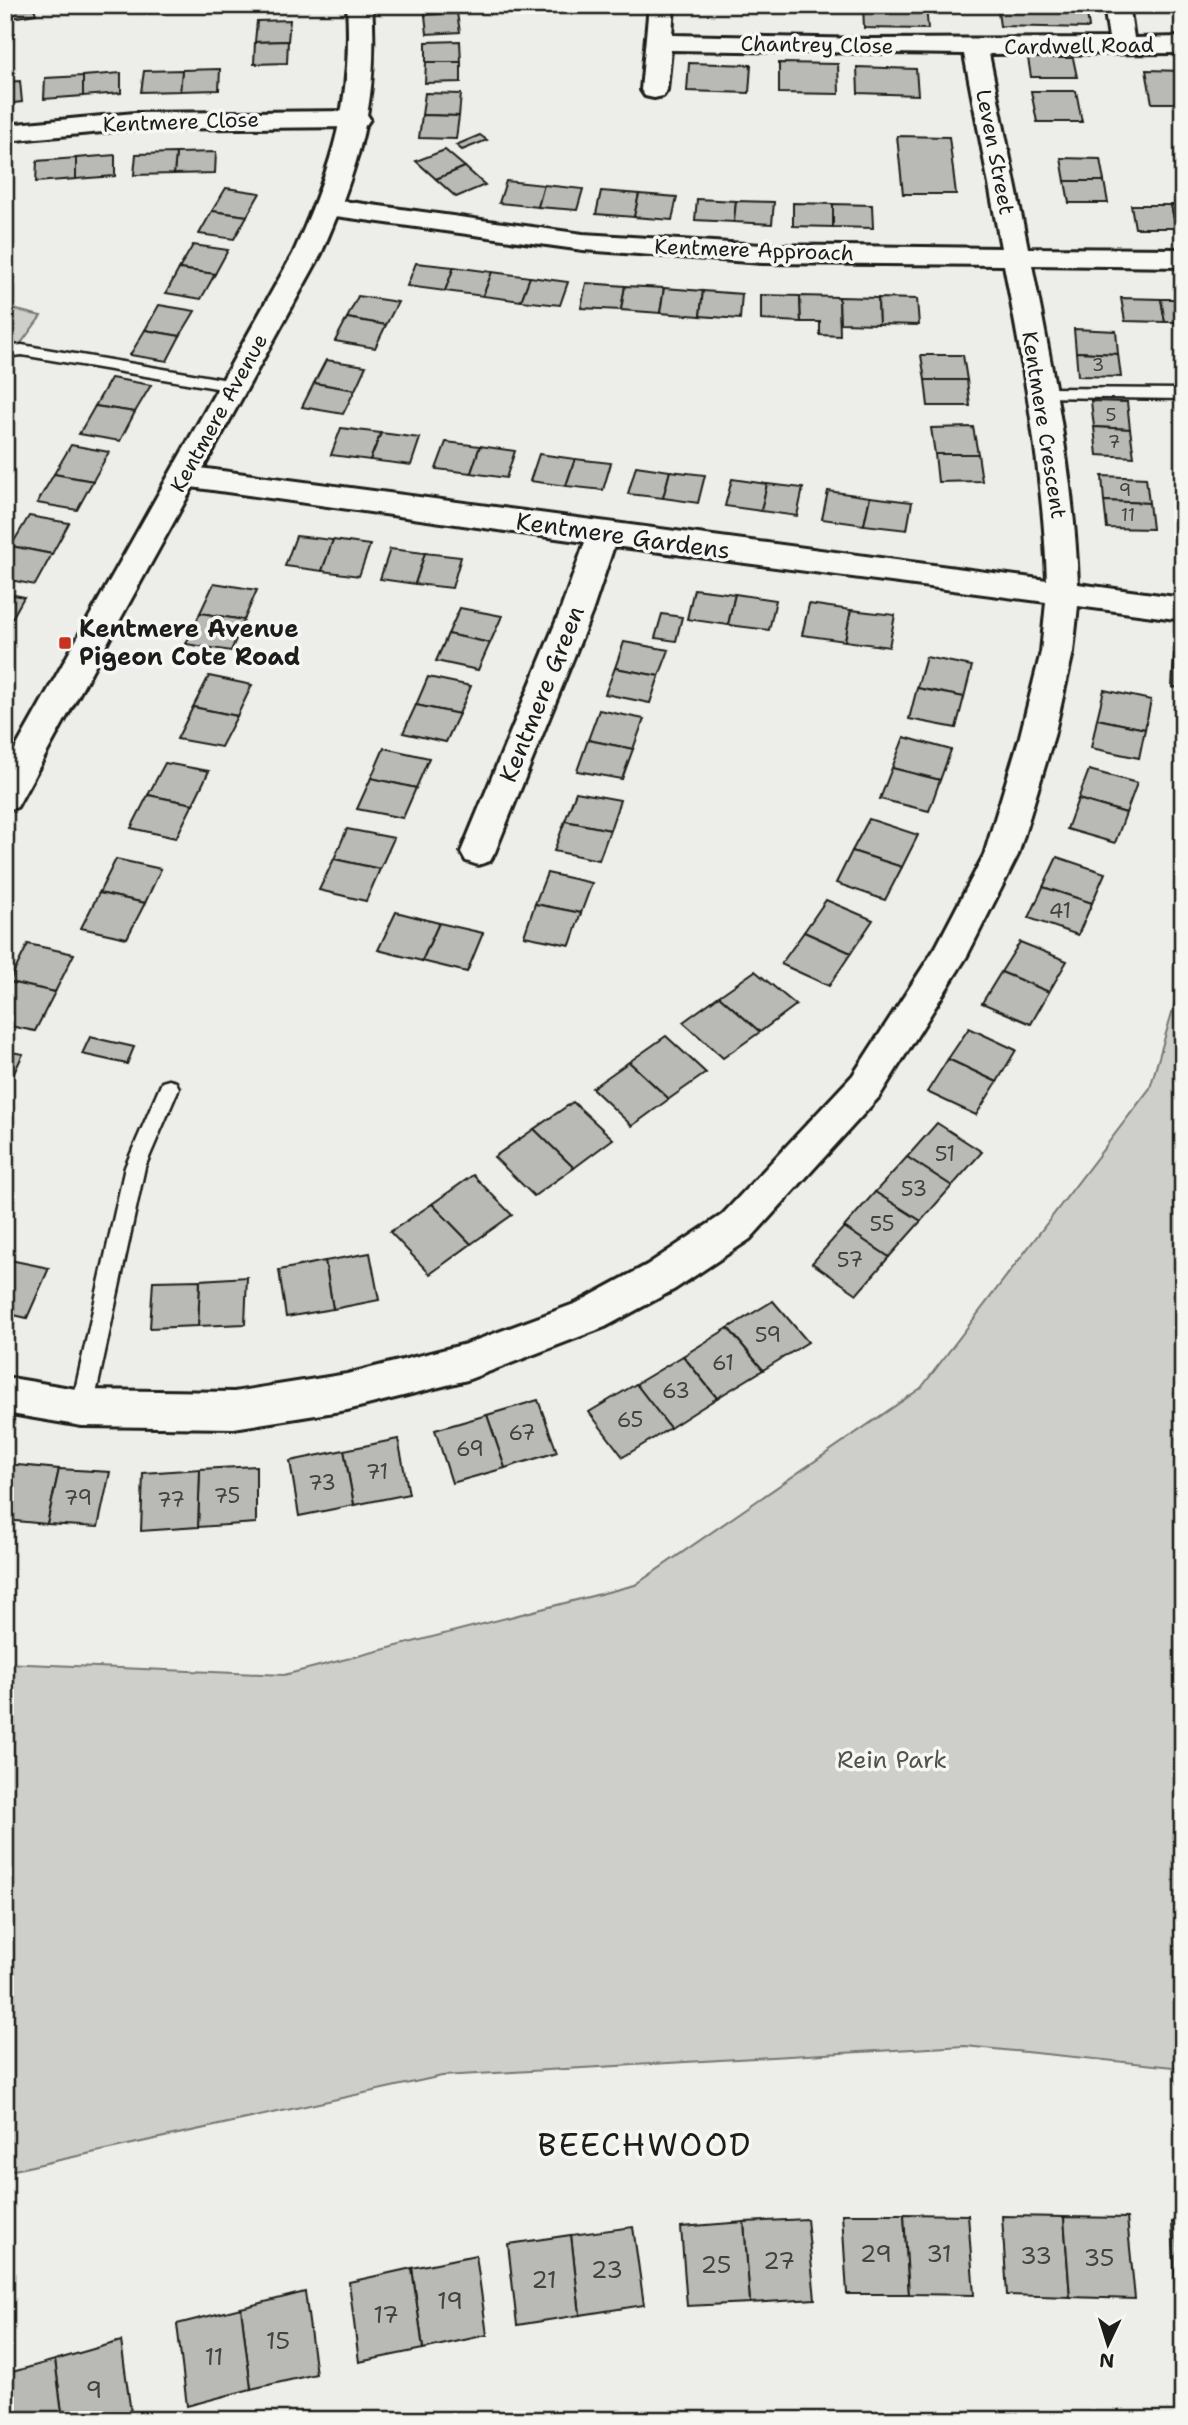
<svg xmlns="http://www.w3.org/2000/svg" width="1188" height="2425" font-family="'Shantell Sans',sans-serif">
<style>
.green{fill:#cececb;stroke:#757574;stroke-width:2}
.building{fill:#b9b9b6;stroke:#1c1c1c;stroke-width:2}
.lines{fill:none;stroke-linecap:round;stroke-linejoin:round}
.lane-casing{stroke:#1c1c1c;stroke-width:5}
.street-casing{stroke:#1c1c1c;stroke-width:6}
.secondary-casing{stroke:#1c1c1c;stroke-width:6}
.lane{fill:#f6f6f2;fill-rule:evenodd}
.street{fill:#f6f6f2;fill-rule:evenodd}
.secondary{fill:#f6f6f2;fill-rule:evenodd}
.poi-dot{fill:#c8321e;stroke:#f6f6f2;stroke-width:2.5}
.labels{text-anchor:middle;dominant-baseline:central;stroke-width:7;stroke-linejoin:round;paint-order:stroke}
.far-number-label{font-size:18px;fill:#434342}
.far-street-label{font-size:21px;fill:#1c1c1c;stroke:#f6f6f2}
.number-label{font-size:21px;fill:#434342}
.street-label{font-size:24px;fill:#1c1c1c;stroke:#f6f6f2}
.poi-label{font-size:24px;font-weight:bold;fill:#1c1c1c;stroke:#f6f6f2;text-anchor:start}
.park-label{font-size:24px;fill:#515151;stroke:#f6f6f2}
.near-number-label{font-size:24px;fill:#434342}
.near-neighbourhood-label{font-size:32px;letter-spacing:2px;fill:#1c1c1c;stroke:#f6f6f2}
</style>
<rect width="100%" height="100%" fill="#edede9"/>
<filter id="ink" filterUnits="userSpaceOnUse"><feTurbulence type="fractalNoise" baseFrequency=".0143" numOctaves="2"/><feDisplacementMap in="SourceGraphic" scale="14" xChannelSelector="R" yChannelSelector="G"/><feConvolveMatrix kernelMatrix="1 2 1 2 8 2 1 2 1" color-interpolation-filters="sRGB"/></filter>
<g filter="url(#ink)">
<g class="green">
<polygon points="5,307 41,316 5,365"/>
<polygon points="1183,975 1183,2068 965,2046 442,2076 5,2172 5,1663 284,1675 635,1585 921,1388 1150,1088"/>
</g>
<g class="building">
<polygon points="5,5 33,5 36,14 5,19"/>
<polygon points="255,5 290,5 291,10 256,13"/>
<polygon points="424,5 456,5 457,13 425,15"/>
<polygon points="863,5 926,5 928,29 864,28"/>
<polygon points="997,5 1086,5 1089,28 1000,26"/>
<polygon points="457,13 460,32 427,34 425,15"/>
<polygon points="290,20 288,41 255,42 257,21"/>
<polygon points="288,41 287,63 254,64 255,42"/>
<polygon points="460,41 461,62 426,62 426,42"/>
<polygon points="1028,58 1073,58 1077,77 1031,77"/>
<polygon points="426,62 461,62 461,82 425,83"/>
<polygon points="689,63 751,65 749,93 687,91"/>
<polygon points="779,63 838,64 839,94 779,93"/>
<polygon points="857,67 916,69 918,95 858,93"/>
<polygon points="220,69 219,90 180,91 182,70"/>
<polygon points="182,70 180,91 141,92 144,71"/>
<polygon points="1146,70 1183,71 1183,103 1152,103"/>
<polygon points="121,73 121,93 83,96 83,76"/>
<polygon points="83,76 83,96 44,99 45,78"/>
<polygon points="20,81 22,102 5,104 5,82"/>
<polygon points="1031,91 1076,91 1082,122 1037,122"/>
<polygon points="425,93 461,94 459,116 422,115"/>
<polygon points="422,115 459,116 456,139 419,138"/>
<polygon points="480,135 487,140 462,150 456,145"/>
<polygon points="897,136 949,137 956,194 903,194"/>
<polygon points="445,150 465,167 436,179 416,161"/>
<polygon points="216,152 215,173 174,174 176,153"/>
<polygon points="176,153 174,174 134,175 136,154"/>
<polygon points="115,155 115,176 76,179 76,158"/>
<polygon points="76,158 76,179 36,182 37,161"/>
<polygon points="1061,158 1100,159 1104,181 1065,181"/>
<polygon points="465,167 485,185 456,197 436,179"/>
<polygon points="506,181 544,185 538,207 499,203"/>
<polygon points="1065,181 1104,181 1108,203 1069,203"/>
<polygon points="544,185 583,189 577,210 538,207"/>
<polygon points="226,188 260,193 247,216 212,211"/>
<polygon points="601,191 639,194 634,217 596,214"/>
<polygon points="639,194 677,197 672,220 634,217"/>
<polygon points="697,199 736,201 734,222 695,220"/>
<polygon points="736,201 774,202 772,224 734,222"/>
<polygon points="793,203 833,204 833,227 793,226"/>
<polygon points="833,204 872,205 873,228 833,227"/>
<polygon points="1131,205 1171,205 1176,228 1135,228"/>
<polygon points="1171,205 1183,205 1183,228 1176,228"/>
<polygon points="212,211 247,216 234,239 199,234"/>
<polygon points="193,245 228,250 215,274 179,269"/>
<polygon points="416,263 454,267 445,291 407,286"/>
<polygon points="454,267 492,272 483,296 445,291"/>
<polygon points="179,269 215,274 201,299 166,293"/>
<polygon points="492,272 530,277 521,301 483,296"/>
<polygon points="530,277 568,282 560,305 521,301"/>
<polygon points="586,283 625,286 621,310 581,308"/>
<polygon points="625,286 664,288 660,313 621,310"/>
<polygon points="664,288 703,291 700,316 660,313"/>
<polygon points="703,291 742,294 740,319 700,316"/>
<polygon points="761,295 800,296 801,322 761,320"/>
<polygon points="358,296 398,302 386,325 347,318"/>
<polygon points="800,296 839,297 840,336 820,335 820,322 801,322"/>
<polygon points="839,297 878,298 879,324 840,323"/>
<polygon points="878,298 917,299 919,325 879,324"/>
<polygon points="1121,298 1161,299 1165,322 1125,321"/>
<polygon points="1161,299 1183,299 1183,322 1165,322"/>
<polygon points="159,305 195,311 180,336 145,330"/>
<polygon points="347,318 386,325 375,348 335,341"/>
<polygon points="1074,329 1116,331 1118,354 1076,352"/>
<polygon points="145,330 180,336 167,361 130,355"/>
<polygon points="1076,352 1118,354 1121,377 1078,376"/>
<polygon points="921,355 963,355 967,380 925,380"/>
<polygon points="326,360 366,366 355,390 314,383"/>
<polygon points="111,378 151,385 135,412 95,406"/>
<polygon points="925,380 967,380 970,406 928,406"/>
<polygon points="314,383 355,390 343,414 302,407"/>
<polygon points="1091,401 1127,402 1130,429 1094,427"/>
<polygon points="95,406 135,412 120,441 79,434"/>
<polygon points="973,427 978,454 935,454 931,428"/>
<polygon points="1094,427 1130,429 1134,457 1097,455"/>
<polygon points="341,428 381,433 370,460 331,455"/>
<polygon points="381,433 420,438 411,465 370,460"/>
<polygon points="446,442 480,446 471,473 436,469"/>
<polygon points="71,445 109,452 93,481 54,474"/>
<polygon points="480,446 515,451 506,478 471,473"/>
<polygon points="539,454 575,459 566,486 530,481"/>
<polygon points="935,454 978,454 982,481 938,482"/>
<polygon points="575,459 611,463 603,490 566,486"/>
<polygon points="636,466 670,471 663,498 628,494"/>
<polygon points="670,471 705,475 698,503 663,498"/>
<polygon points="54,474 93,481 77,510 37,503"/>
<polygon points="1102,476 1146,478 1149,503 1104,501"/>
<polygon points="732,479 767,484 761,511 725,506"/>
<polygon points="767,484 803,488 797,516 761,511"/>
<polygon points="828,491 870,497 864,525 822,519"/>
<polygon points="870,497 912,502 907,530 864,525"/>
<polygon points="1104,501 1149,503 1152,529 1107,528"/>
<polygon points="29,516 69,523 52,554 11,546"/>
<polygon points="296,536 333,540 322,571 285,566"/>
<polygon points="1180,536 1183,536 1183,566 1178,566"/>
<polygon points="333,540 370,545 359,576 322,571"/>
<polygon points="11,546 52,554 35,585 5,579 5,557"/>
<polygon points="390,549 425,553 415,584 380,579"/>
<polygon points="425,553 461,557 452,588 415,584"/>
<polygon points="214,583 257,590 244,620 200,613"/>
<polygon points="694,589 735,594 728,625 687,619"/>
<polygon points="5,593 24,597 6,629 5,629"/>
<polygon points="735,594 776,600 769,630 728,625"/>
<polygon points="809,604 851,610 845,641 802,635"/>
<polygon points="460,608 502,616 490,643 448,634"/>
<polygon points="851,610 895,615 889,647 845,641"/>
<polygon points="200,613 244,620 231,651 186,644"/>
<polygon points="662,614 682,617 676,641 655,638"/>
<polygon points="448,634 490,643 478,670 436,661"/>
<polygon points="624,642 669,650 659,676 615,668"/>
<polygon points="1174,654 1183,655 1183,688 1172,687"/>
<polygon points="926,657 972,666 964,697 917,688"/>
<polygon points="615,668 659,676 650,703 605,694"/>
<polygon points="209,676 252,685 237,716 193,707"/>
<polygon points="428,677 471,686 459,714 416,705"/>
<polygon points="917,688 964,697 956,728 909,719"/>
<polygon points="1104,690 1151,700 1145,729 1097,719"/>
<polygon points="416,705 459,714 446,742 403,733"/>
<polygon points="193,707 237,716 221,747 177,739"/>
<polygon points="599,710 644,719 633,749 588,740"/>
<polygon points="1097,719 1145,729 1139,758 1091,748"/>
<polygon points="904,737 951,750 940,780 892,768"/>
<polygon points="588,740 633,749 622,779 577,771"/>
<polygon points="384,748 429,758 416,788 371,778"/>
<polygon points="165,763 209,771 193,804 148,795"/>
<polygon points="892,768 940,780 929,811 880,799"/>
<polygon points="1089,770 1137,783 1126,813 1078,799"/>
<polygon points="371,778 416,788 403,818 357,809"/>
<polygon points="576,792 620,800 610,830 565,821"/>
<polygon points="148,795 193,804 176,838 131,828"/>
<polygon points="1078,799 1126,813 1115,843 1067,829"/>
<polygon points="869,819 918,835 902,867 852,851"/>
<polygon points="565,821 610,830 599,860 554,851"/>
<polygon points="347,829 394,838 380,869 334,859"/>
<polygon points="852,851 902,867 885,900 836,883"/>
<polygon points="1057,857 1105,873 1092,903 1043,887"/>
<polygon points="116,859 161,869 145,903 99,893"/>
<polygon points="334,859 380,869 366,901 319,890"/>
<polygon points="547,873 592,883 581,913 535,904"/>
<polygon points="1043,887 1092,903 1078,935 1029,918"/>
<polygon points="99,893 145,903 127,938 81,928"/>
<polygon points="826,900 873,920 851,953 804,932"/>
<polygon points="535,904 581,913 570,945 524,936"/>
<polygon points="396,912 439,923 422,961 378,950"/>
<polygon points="439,923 483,933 467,972 422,961"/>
<polygon points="804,932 851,953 829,986 781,964"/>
<polygon points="1020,942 1067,961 1049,992 1001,972"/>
<polygon points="28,944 74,954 55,992 9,982"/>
<polygon points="755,971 796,1005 760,1032 719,996"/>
<polygon points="1001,972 1049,992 1031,1024 982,1003"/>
<polygon points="9,982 55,992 35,1031 5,1025 5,989"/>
<polygon points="719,996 760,1032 723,1058 683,1022"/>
<polygon points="969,1028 1016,1050 997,1082 948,1059"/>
<polygon points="666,1036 706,1073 669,1099 629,1062"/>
<polygon points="90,1037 134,1047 127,1064 82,1054"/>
<polygon points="5,1051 23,1054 6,1090 5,1090"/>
<polygon points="948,1059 997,1082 976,1115 927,1092"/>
<polygon points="629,1062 669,1099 632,1126 592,1088"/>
<polygon points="573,1102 613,1139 574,1168 534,1129"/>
<polygon points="937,1123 982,1152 952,1186 907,1157"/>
<polygon points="534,1129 574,1168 534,1196 494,1157"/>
<polygon points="907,1157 952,1186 921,1221 875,1192"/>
<polygon points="473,1175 512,1215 471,1244 432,1204"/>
<polygon points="875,1192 921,1221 889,1257 844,1227"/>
<polygon points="432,1204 471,1244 430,1274 390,1232"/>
<polygon points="844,1227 889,1257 857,1294 812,1263"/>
<polygon points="370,1253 379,1300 333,1309 325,1261"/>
<polygon points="5,1259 49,1268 27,1318 5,1313"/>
<polygon points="325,1261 333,1309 286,1317 279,1270"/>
<polygon points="247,1277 245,1324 198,1326 200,1280"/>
<polygon points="200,1280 198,1326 150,1328 153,1281"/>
<polygon points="773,1301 808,1342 763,1370 728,1328"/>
<polygon points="728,1328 763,1370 717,1398 683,1356"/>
<polygon points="683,1356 717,1398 670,1428 636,1384"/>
<polygon points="636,1384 670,1428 623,1457 589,1412"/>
<polygon points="538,1400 557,1452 505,1468 487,1415"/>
<polygon points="487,1415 505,1468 452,1483 435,1430"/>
<polygon points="398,1439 409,1494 354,1505 344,1450"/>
<polygon points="344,1450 354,1505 299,1516 290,1461"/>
<polygon points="7,1464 59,1469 47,1524 5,1520"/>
<polygon points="256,1466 256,1523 198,1527 200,1469"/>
<polygon points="59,1469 110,1472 98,1527 47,1524"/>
<polygon points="200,1469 198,1527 141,1531 143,1473"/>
<polygon points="842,2214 904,2214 909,2294 847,2294"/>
<polygon points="904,2214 968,2215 974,2295 909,2294"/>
<polygon points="1002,2216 1064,2217 1070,2297 1007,2295"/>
<polygon points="1064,2217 1127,2218 1135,2299 1070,2297"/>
<polygon points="807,2219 815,2299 750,2303 744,2222"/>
<polygon points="744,2222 750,2303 687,2306 681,2227"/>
<polygon points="1172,2222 1183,2223 1183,2303 1176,2302"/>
<polygon points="633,2227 644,2305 580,2315 571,2235"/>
<polygon points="571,2235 580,2315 517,2325 508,2244"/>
<polygon points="476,2255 487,2335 423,2349 412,2268"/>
<polygon points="412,2268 423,2349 359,2362 349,2282"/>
<polygon points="305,2292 316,2374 251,2389 241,2308"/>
<polygon points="241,2308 251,2389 187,2406 177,2324"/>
<polygon points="121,2341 132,2420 63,2420 55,2360"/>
<polygon points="55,2360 63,2420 5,2420 5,2374"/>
</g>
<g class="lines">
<g class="lane-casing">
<g id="lane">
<polygon points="22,345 234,381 242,386 234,391 22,355 5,357 5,347"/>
<polygon points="1043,388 1183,389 1183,399 1037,397 1035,393 1037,389"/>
<polygon points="169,1080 176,1082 179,1088 145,1167 93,1408 90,1415 82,1418 74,1415 71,1408 125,1167 162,1082"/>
</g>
</g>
<g class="street-casing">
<g id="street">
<path d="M649,5h25l-2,30 198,4 239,-1 -5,-33h25l5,33 49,-1v16l-194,1 39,194 155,1v18l-151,-2c21,106 42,212 46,319l105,14v22l-105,-14 -5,46 -19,84 -36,119 -51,101 -88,141 -129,142 -75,50 -70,38 -138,53 -120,30 -113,18 -152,-2 -77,-13v-36l77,13 152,2 113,-18 119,-30 111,-41 70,-38 75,-50 131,-140 83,-128 48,-92 36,-119 21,-84 5,-50 -432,-56 -22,66 -97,240 -5,9 -12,4 -12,-4 -5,-9 99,-240 25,-70 -401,-56 -11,-3 -4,-7 4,-7 11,-3 863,114c-4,-106 -23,-211 -43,-315l-242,-2 -179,-13 -255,-35 -10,-2 -4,-6 4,-6 10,-2 255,35 179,11 239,3 -37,-194 -293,-4 -4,40 -4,6 -9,2 -9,-2 -4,-6z"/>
<polygon points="357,111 366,113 370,119 366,125 357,127 135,129 5,141 5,125 135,113"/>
</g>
</g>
<g class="secondary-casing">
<path id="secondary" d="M347,5h25c7,97 -13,162 -51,249l-304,553 -12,4v-44l288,-513c39,-87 60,-152 54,-249z"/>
</g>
<use href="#lane" class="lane"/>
<use href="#street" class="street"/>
<use href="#secondary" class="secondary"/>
</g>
</g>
<rect class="poi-dot" x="58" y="636" width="14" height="14" rx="3.5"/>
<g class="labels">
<g class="far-number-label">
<text x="1098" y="365">3</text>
<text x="1111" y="415">5</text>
<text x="1114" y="442">7</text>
<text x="1125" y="490">9</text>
<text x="1128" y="515">11</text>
</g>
<g class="far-street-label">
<text transform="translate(817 45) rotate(1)">Chantrey Close</text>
<text transform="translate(1079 46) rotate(-1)">Cardwell Road</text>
<text transform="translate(181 122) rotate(-2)">Kentmere Close</text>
<text transform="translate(995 152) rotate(79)">Leven Street</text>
<text transform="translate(754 250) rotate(2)">Kentmere Approach</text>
<text transform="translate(219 413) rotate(-61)">Kentmere Avenue</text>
<text transform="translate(1044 425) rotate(81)">Kentmere Crescent</text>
</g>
<g class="number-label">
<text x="1060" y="911">41</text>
<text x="945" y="1154">51</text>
<text x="914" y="1189">53</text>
<text x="882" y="1224">55</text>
<text x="850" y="1260">57</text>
<text x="768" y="1335">59</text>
<text x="723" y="1363">61</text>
<text x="676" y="1391">63</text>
<text x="630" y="1420">65</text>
<text x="522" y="1433">67</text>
<text x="470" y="1449">69</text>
<text x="377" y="1472">71</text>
<text x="322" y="1483">73</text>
<text x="227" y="1496">75</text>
<text x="78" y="1498">79</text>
<text x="171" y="1500">77</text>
</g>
<g class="street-label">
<text transform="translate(623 536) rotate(8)">Kentmere Gardens</text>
<text transform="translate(542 694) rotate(-68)">Kentmere Green</text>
</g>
<g class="poi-label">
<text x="79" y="629">Kentmere Avenue<tspan x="79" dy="28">Pigeon Cote Road</tspan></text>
</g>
<g class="park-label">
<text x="892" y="1760">Rein Park</text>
</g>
<g class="near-number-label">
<text x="876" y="2254">29</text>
<text x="939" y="2254">31</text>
<text x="1036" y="2256">33</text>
<text x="1099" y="2258">35</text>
<text x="779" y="2261">27</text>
<text x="716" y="2265">25</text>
<text x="607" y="2270">23</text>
<text x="544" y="2280">21</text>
<text x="450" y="2301">19</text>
<text x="386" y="2315">17</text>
<text x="278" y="2341">15</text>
<text x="214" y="2357">11</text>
<text x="94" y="2390">9</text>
</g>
<g class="near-neighbourhood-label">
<text x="645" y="2144">BEECHWOOD</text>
</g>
</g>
<rect width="1188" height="2425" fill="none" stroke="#f6f6f2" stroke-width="28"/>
<rect x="14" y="14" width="1160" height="2397" fill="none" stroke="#1c1c1c" stroke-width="2.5" filter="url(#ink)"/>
<g transform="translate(1108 2344) rotate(184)" stroke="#f6f6f2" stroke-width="5" paint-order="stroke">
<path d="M0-5L12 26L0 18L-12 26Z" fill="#1c1c1c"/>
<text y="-10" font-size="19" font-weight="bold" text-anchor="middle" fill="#1c1c1c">N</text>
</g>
</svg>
